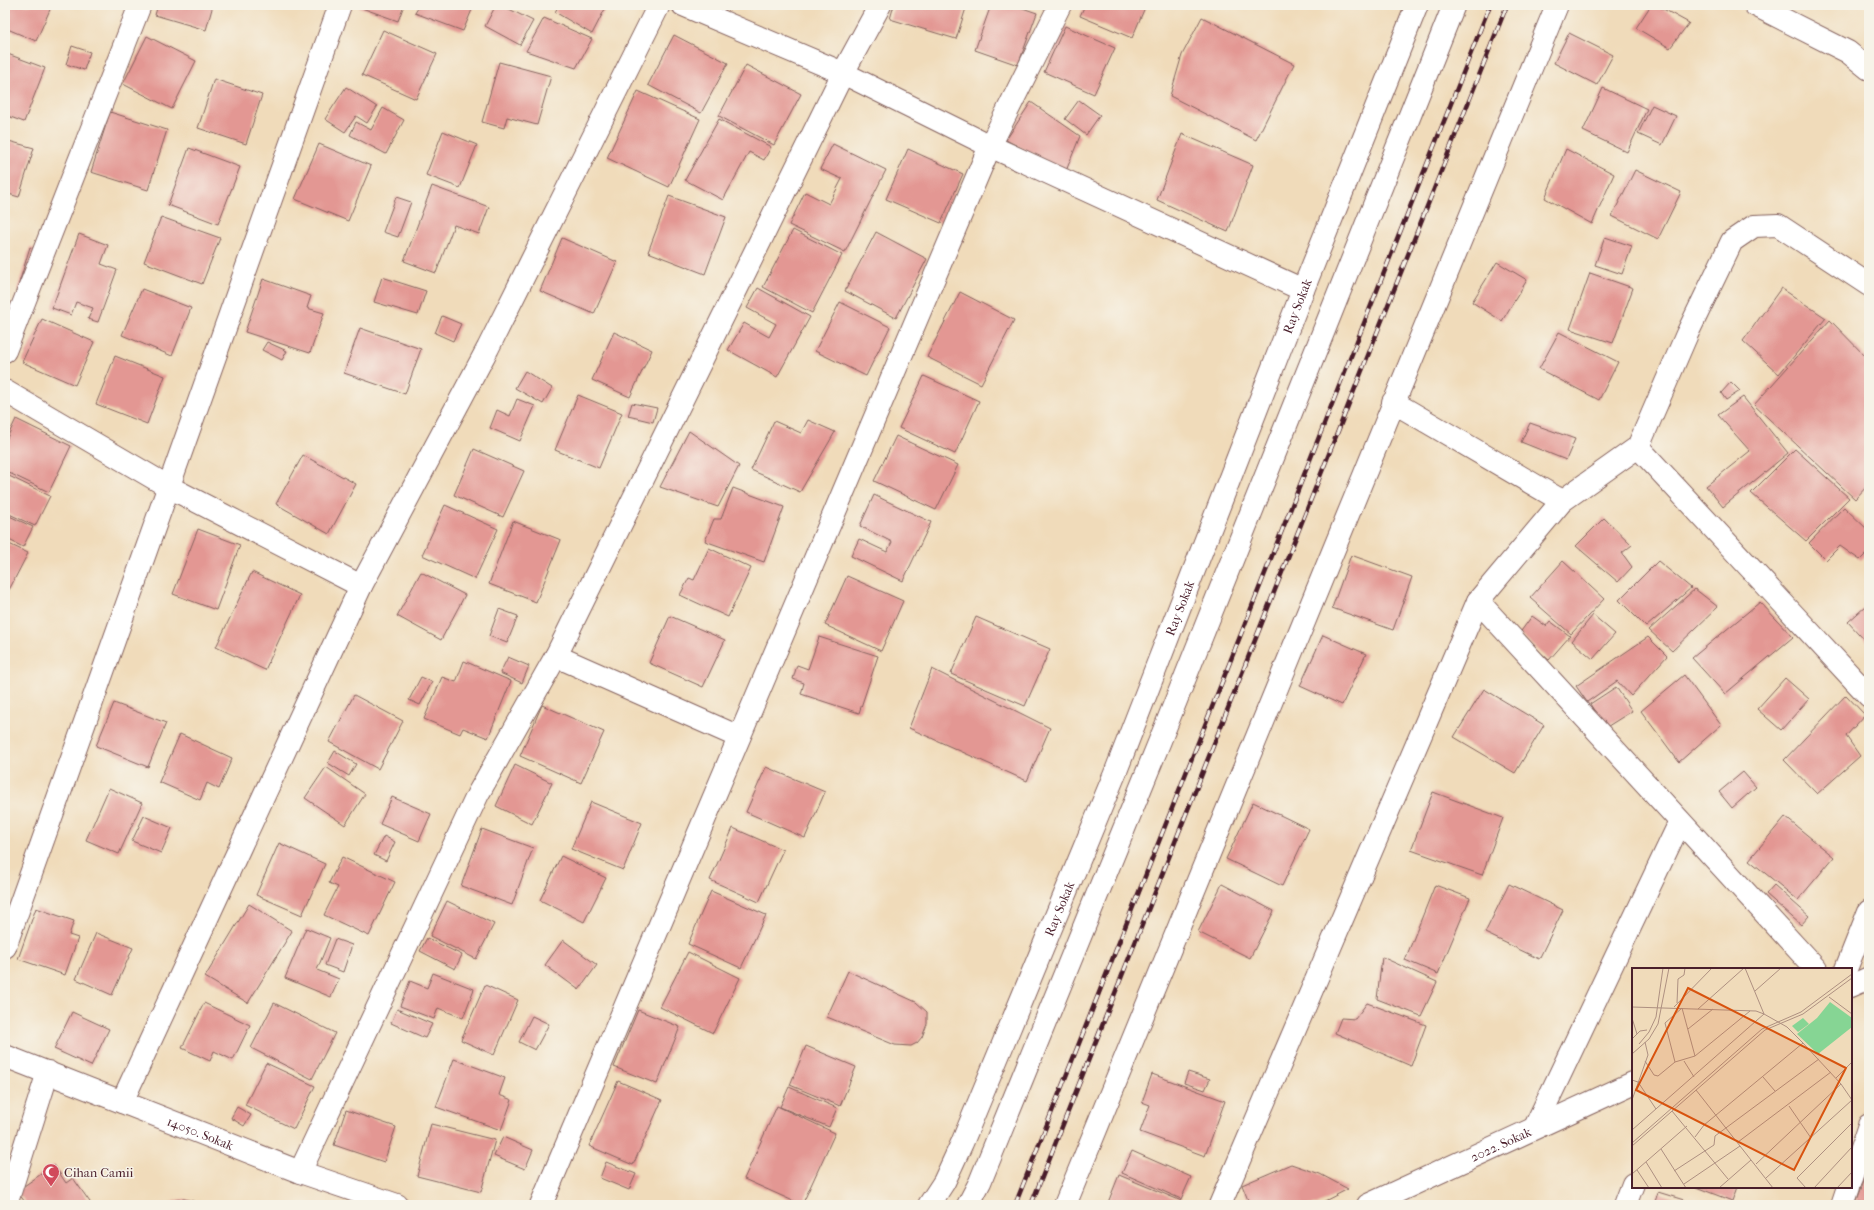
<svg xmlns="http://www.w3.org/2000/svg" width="1874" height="1210" font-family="'IM FELL French Canon',serif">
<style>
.building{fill:#e39793}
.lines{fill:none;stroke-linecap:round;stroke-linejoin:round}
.minor-casing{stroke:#84615d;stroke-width:24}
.tertiary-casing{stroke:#84615d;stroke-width:24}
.minor{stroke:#fff;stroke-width:22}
.tertiary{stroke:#fff;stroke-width:22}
.rail-casing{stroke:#4a1f2b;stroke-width:4.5}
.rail{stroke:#f7f3e8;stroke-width:3;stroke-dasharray:9;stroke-linecap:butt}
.labels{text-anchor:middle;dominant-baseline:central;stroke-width:3;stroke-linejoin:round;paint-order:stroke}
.street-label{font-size:13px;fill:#4a1f2b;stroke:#f7f3e8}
.poi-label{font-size:13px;fill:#4a1f2b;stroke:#f7f3e8;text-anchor:start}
.inset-road{fill:none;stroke:#ae9081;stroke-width:1}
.view{fill:#d8530f;fill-opacity:0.15;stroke:#d8530f;stroke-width:2}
.inset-edge{fill:none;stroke:#4a1f2b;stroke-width:2}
</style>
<rect width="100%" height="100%" fill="#f7f3e8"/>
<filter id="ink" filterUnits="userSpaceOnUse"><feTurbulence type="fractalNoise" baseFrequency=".025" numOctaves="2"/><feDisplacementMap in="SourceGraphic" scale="8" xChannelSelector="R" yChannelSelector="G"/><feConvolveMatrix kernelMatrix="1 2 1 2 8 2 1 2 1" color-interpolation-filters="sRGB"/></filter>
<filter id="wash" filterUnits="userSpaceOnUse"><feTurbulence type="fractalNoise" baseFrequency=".012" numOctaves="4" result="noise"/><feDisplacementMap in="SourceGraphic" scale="16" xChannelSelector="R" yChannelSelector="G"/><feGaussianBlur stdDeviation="0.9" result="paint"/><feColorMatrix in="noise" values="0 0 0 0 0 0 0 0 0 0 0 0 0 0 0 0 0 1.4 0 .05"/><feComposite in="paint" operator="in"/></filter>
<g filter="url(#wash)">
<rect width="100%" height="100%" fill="#f0dbba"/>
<g id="blocks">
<g class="building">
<polygon points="5,5 52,5 36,41 5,28"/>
<polygon points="158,5 213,5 206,30 155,15"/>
<polygon points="359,5 404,5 398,21 359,7"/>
<polygon points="420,5 474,5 463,31 415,13"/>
<polygon points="496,5 501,5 533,21 520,45 485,26"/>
<polygon points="559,5 607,5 592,34 555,12"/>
<polygon points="894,5 967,5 956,39 890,19"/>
<polygon points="991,5 1014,5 1037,13 1018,65 975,50"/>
<polygon points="1085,5 1146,5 1132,38 1080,16"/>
<polygon points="1651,5 1656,5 1689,23 1670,48 1636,28"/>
<polygon points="1202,17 1294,64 1256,140 1170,96 1182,55"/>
<polygon points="544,18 592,39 576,68 526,51"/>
<polygon points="1065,26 1115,48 1094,94 1044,72"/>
<polygon points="383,30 437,54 416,99 362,75"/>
<polygon points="1569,33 1613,55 1597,85 1554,63"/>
<polygon points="674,35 728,63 701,113 648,85"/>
<polygon points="147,36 196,61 172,109 123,84"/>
<polygon points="72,46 90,52 84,70 66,64"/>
<polygon points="5,53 45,68 24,122 5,115"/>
<polygon points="499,62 551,76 537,125 507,117 504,128 482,122"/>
<polygon points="746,65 801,94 774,145 719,116"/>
<polygon points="214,79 262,95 246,144 198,128"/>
<polygon points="346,87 377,107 367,123 356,116 345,132 325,119"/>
<polygon points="1603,88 1647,109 1627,152 1583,131"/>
<polygon points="638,91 700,119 669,187 607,158"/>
<polygon points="1079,100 1100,115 1086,135 1065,119"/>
<polygon points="1031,102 1080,136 1066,171 1006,140"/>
<polygon points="1652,105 1676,116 1662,145 1638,134"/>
<polygon points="383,108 404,120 386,154 350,135 356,122 371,130"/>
<polygon points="110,112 167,130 148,190 91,172"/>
<polygon points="719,119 771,147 764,160 749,152 723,200 685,180"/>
<polygon points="443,131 477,145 460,188 426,175"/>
<polygon points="1182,134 1253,165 1228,232 1157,200"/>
<polygon points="5,140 34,148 19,197 5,193"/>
<polygon points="319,144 371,166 348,221 295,199"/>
<polygon points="833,144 886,170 845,252 789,225 805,192 829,204 842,179 820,169"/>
<polygon points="189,148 240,167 218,224 168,205"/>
<polygon points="908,149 963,174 941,223 886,199"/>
<polygon points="1566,149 1614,174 1592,224 1545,198"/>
<polygon points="1635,170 1681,192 1658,239 1612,216"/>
<polygon points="432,186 489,207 479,234 454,225 436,273 404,261"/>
<polygon points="669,196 726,217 705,274 648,252"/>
<polygon points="396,197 411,202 398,237 383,232"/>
<polygon points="161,217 220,238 202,284 144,262"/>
<polygon points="793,230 842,255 812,313 763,287"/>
<polygon points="876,232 927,259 896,318 845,291"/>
<polygon points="79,234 108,245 101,264 117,270 98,322 88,319 93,308 76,302 71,315 52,308"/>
<polygon points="1605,237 1632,246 1622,274 1595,265"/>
<polygon points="562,238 617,262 594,314 540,291"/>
<polygon points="30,247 39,251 25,292 17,290"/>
<polygon points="1497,262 1527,280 1502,321 1472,302"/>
<polygon points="1590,273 1633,288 1613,343 1570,329"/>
<polygon points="382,277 426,291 418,315 374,302"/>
<polygon points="263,279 311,296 307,308 324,313 310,353 245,332"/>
<polygon points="758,288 810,317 777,377 728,350 744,323 769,337 776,324 747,308"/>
<polygon points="1781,288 1826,318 1779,374 1743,341"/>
<polygon points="142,289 191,308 172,356 122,335"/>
<polygon points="960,292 1014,320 981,384 927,357"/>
<polygon points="840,302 890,327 866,376 815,351"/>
<polygon points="442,316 461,324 453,341 435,333"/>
<polygon points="42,319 94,342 75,385 22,362"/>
<polygon points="1830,320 1869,360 1869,484 1855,499 1754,405"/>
<polygon points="360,328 421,349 405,394 344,373"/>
<polygon points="614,332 652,350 630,397 592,380"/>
<polygon points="1559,332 1618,362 1599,400 1539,369"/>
<polygon points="267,342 287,351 282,360 262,350"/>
<polygon points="115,356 165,376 147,424 96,404"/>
<polygon points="525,371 552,388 543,404 515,388"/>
<polygon points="924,376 979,401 955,454 899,428"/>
<polygon points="1731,382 1740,391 1726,400 1721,393"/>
<polygon points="578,395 622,413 599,468 555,450"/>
<polygon points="1743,397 1788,453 1723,507 1706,486 1750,451 1718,415"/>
<polygon points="517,399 535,406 520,441 490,428 497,410 510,416"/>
<polygon points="632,403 657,408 653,422 628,416"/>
<polygon points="16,419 71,446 49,492 5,471 5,442"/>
<polygon points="808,420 835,432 800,492 751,470 774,421 801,433"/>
<polygon points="1530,423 1575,439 1566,460 1521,442"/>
<polygon points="689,431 739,466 718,507 660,487"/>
<polygon points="896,436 958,465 936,510 874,481"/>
<polygon points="474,449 524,471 503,517 454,495"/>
<polygon points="1795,449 1849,498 1806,541 1751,493"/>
<polygon points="303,455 356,484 329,534 276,504"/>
<polygon points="5,474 50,496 35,526 5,512"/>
<polygon points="733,488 784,507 764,562 705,541 714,519 721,519"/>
<polygon points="874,495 931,522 903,581 851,556 859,539 887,552 892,542 860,526"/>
<polygon points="445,505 498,529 475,579 422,555"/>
<polygon points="1844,507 1869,531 1869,551 1860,560 1840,546 1826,560 1809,543"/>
<polygon points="5,514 33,527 23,547 5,538"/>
<polygon points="1604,518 1632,545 1622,553 1632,567 1618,582 1576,546"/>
<polygon points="513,521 561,540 536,602 489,584"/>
<polygon points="198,529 240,545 216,610 173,594"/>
<polygon points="5,542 28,553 9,590 5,588"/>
<polygon points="709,548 751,568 728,617 680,595 689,578 694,580"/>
<polygon points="1351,555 1412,577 1393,630 1332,608"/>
<polygon points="1563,561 1604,599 1571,634 1530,598"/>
<polygon points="1658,561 1691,588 1646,627 1619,600"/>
<polygon points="252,572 300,595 265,670 216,647"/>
<polygon points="421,572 465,595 441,640 397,616"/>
<polygon points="847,576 903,601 881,651 825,625"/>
<polygon points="1695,589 1718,607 1672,651 1649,630"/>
<polygon points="1760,602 1793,637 1725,694 1692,658"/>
<polygon points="1866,606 1869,609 1869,645 1848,622"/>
<polygon points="499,609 518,616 507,643 489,636"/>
<polygon points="1593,615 1615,634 1593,659 1572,641"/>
<polygon points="670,616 725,640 703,687 649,663"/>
<polygon points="1532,616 1546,626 1550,621 1570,636 1549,660 1519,634"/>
<polygon points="976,617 1050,649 1025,706 951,674"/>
<polygon points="1323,635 1366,654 1342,705 1300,686"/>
<polygon points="819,637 878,656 859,713 801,694 804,683 793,679 797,665 808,669"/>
<polygon points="1648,637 1667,656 1631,696 1617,681 1587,702 1576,686"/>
<polygon points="508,657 529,666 522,683 500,673"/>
<polygon points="464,661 511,681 488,738 463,728 460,734 424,719 442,677 456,682"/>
<polygon points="932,669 1050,728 1027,781 909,728"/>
<polygon points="1684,675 1721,725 1679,762 1641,711"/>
<polygon points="421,677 432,682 420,705 409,700"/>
<polygon points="1785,678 1809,699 1781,730 1757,709"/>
<polygon points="1616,687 1632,711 1605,728 1590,704"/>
<polygon points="1484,689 1544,725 1515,773 1454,737"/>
<polygon points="354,695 403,721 378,769 329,742"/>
<polygon points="1846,695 1865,715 1846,736 1860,756 1817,794 1784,760"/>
<polygon points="114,703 166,723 148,767 96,746"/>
<polygon points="542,705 604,732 581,783 520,756"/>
<polygon points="180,734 232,758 219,789 207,783 200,800 159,782"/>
<polygon points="335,751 356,764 349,776 328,763"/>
<polygon points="515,765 552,783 532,824 496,806"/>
<polygon points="326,767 365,794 345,825 305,798"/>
<polygon points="766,767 825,792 805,838 746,812"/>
<polygon points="1743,772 1756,787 1732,808 1719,792"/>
<polygon points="109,788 142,803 119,854 86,840"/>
<polygon points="1433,792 1503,818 1482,875 1411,850"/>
<polygon points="392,797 431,814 419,841 380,824"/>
<polygon points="591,802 642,823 623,870 571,849"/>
<polygon points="1253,802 1309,829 1282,886 1226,859"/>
<polygon points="144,816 172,828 161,853 132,841"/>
<polygon points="1785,817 1834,857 1798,900 1749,860"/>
<polygon points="733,828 783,850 759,902 710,880"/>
<polygon points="482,829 533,848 512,905 461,886"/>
<polygon points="384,836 395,842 386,861 374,855"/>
<polygon points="279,843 325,864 302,915 256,895"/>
<polygon points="561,856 606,878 584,922 540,900"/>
<polygon points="342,857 395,882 369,936 324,915 338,887 329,883"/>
<polygon points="1222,884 1274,911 1250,958 1198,932"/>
<polygon points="1509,884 1563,910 1539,959 1485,933"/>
<polygon points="1435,885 1470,898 1438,974 1405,960"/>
<polygon points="1774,885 1809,916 1801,925 1766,894"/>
<polygon points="711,891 766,915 741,968 688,944"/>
<polygon points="447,901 494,924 476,959 430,936"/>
<polygon points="249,904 292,931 248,1003 205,977"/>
<polygon points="36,908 74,921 69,935 78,938 65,975 18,959"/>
<polygon points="306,928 330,938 317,970 339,979 331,997 285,978"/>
<polygon points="96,933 133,948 112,995 76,979"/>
<polygon points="427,938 462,955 455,969 420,951"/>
<polygon points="335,939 352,945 343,972 325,965"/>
<polygon points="563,940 597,965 579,990 545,965"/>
<polygon points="688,952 740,978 713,1033 660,1007"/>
<polygon points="1382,957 1437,982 1421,1016 1377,999"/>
<polygon points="848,971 916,1002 927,1012 927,1024 922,1037 917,1043 911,1046 895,1045 827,1017"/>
<polygon points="433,973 474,989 463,1018 438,1008 434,1019 400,1006 410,981 427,988"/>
<polygon points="485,985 518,1000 494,1055 461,1040"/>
<polygon points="204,1003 250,1025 233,1060 214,1051 210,1061 182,1048"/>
<polygon points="274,1003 335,1033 312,1079 251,1048"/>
<polygon points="1367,1003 1426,1025 1411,1066 1335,1033 1341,1018 1355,1019"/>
<polygon points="397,1009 432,1024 425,1038 391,1023"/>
<polygon points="638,1010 680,1027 657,1084 614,1067"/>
<polygon points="72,1012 109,1029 91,1066 54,1049"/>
<polygon points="532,1016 549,1024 535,1050 519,1042"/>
<polygon points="806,1046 856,1067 840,1106 790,1085"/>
<polygon points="454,1059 505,1078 499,1095 512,1100 501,1130 436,1107"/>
<polygon points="266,1063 315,1086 294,1129 245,1105"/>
<polygon points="1188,1072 1210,1079 1205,1090 1184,1083"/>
<polygon points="1152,1074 1225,1101 1205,1156 1140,1132 1150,1105 1142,1102"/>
<polygon points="618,1081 662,1100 633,1165 589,1146"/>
<polygon points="789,1087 837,1108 829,1127 780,1107"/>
<polygon points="777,1106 835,1133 802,1205 744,1179"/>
<polygon points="237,1107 251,1115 244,1126 231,1118"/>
<polygon points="346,1110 396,1127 384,1162 334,1145"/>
<polygon points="431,1124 495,1140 481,1192 417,1176"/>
<polygon points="503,1137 533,1150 525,1169 494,1156"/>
<polygon points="1132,1151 1191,1177 1181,1199 1122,1173"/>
<polygon points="606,1162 636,1174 629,1190 600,1178"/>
<polygon points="1291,1164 1320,1174 1348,1189 1317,1205 1250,1205 1242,1185"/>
<polygon points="54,1165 66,1183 73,1178 92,1205 27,1205 17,1191"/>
<polygon points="1869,1165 1869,1204 1856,1200"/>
<polygon points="1119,1175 1191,1205 1107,1205"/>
<polygon points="1696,1187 1737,1187 1732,1201"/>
<polygon points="1658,1192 1700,1205 1654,1205"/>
<polygon points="184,1199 193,1201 200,1205 168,1205 176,1200"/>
</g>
</g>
</g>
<g filter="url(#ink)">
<use href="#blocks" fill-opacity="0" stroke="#84615d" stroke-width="1"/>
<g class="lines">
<g class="minor-casing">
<g id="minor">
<polyline points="683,5 843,73 990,146 1303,290"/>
<polyline points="1755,5 1848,52 1869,69"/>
<polyline points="5,351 140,5"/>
<polyline points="5,391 169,487 361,586"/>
<polyline points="1393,402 1562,501"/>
<polyline points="1638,447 1869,696"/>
<polyline points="1478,601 1816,969"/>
<polyline points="556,656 739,737"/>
<polyline points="5,947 340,5"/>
<polyline points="1846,969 1869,911"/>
<polyline points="1851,986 1869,978"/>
<path id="s1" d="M5,1056l295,116 97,33"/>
<polyline points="122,1102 361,586 488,348 659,5"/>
<polyline points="1535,1127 1680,822"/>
<polyline points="300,1172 478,794 556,656 843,73 880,5"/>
<polyline points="1851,1179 1869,1125"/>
<polyline points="6,1205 48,1072"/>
<polyline points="541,1205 990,146 1060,5"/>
<polyline points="1065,1205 1557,5"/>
<polyline points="1220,1205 1478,601 1562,501 1638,447 1687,334 1732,241 1754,226 1778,225 1869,285"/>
<path id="s2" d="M1368,1205l265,-122"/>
<polyline points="1625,1205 1633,1184"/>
<polyline points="1842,1205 1848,1187"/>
</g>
</g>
<g class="tertiary-casing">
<g id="tertiary">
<path id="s3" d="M929,1205l15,-23 18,-39 154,-372 187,-481 114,-285"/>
<polyline points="968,1205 980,1182 1159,743 1454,5"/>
</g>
</g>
<use href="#minor" class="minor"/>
<use href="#tertiary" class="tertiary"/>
<g class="rail-casing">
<g id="rail">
<polyline points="1015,1205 1490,5"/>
<polyline points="1031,1205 1507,5"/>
</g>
</g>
<use href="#rail" class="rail"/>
</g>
</g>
<defs>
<g id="mosque-pin" transform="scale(0.9)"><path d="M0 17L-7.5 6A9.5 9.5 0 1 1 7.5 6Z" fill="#d1495b" stroke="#f7f3e8"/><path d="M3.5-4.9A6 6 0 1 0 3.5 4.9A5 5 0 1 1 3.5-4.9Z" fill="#fff"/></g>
</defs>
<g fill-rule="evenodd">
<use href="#mosque-pin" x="51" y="1172"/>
</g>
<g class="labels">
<g class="street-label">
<text stroke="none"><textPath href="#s3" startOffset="972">Ray Sokak</textPath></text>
<text stroke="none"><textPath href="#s3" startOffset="648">Ray Sokak</textPath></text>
<text stroke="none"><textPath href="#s3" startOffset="324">Ray Sokak</textPath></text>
<text stroke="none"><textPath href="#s1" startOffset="210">14050. Sokak</textPath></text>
<text stroke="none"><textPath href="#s2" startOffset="146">2022. Sokak</textPath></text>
</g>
<g class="poi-label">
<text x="64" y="1172">Cihan Camii</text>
</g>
</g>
<g transform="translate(1632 968)">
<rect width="220" height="220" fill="#f0dbba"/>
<path d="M198,34l22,16v9l-34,27 -21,-20 20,-16z" fill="#86d594"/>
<path d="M171,50l6,6 -11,8 -6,-6z" fill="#86d594"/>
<path class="inset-road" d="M113,0l19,46M123,23l26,-23M197,29l23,17M45,35l1,-24 6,-4 1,-7M0,39l124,4 8,3 23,13 16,16 38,41 11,16M42,39l38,-39M66,41l46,-41M0,50l5,16M56,61l25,-20M0,71l8,-8 7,-1M7,76l10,-12 7,-15 7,-49M0,86l17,-15 9,-15 11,-56M13,93l9,14 4,1 17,-14 20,-6 55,-45M52,93l10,16M43,94l-10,-39 17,-15 13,48M131,109l12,14M204,110l16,-16M0,112l6,2 18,27M64,122l77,98M0,132l16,-45 -3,-13M157,138l22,32M40,143l56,68M0,162l132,-116M63,169l9,-12 99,-82M106,174l93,-70M0,175l130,-114 39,-17 51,-38M0,178l133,-116 38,-16 49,-36M29,181l25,39M14,194l16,26M124,196l85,-80M5,202l12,18M42,203l40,-26 1,-9 104,-77M0,206l55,-48M134,210l86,-78M52,216l56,-38M87,220l32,-28M174,220l-9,-10 55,-55M182,220l38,-41M205,220l15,-16"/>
<path class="view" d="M56,20l158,80 -52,102 -158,-80z"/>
<rect width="220" height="220" class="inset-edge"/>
</g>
<rect width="1874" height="1210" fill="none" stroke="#f7f3e8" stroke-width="20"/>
</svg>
